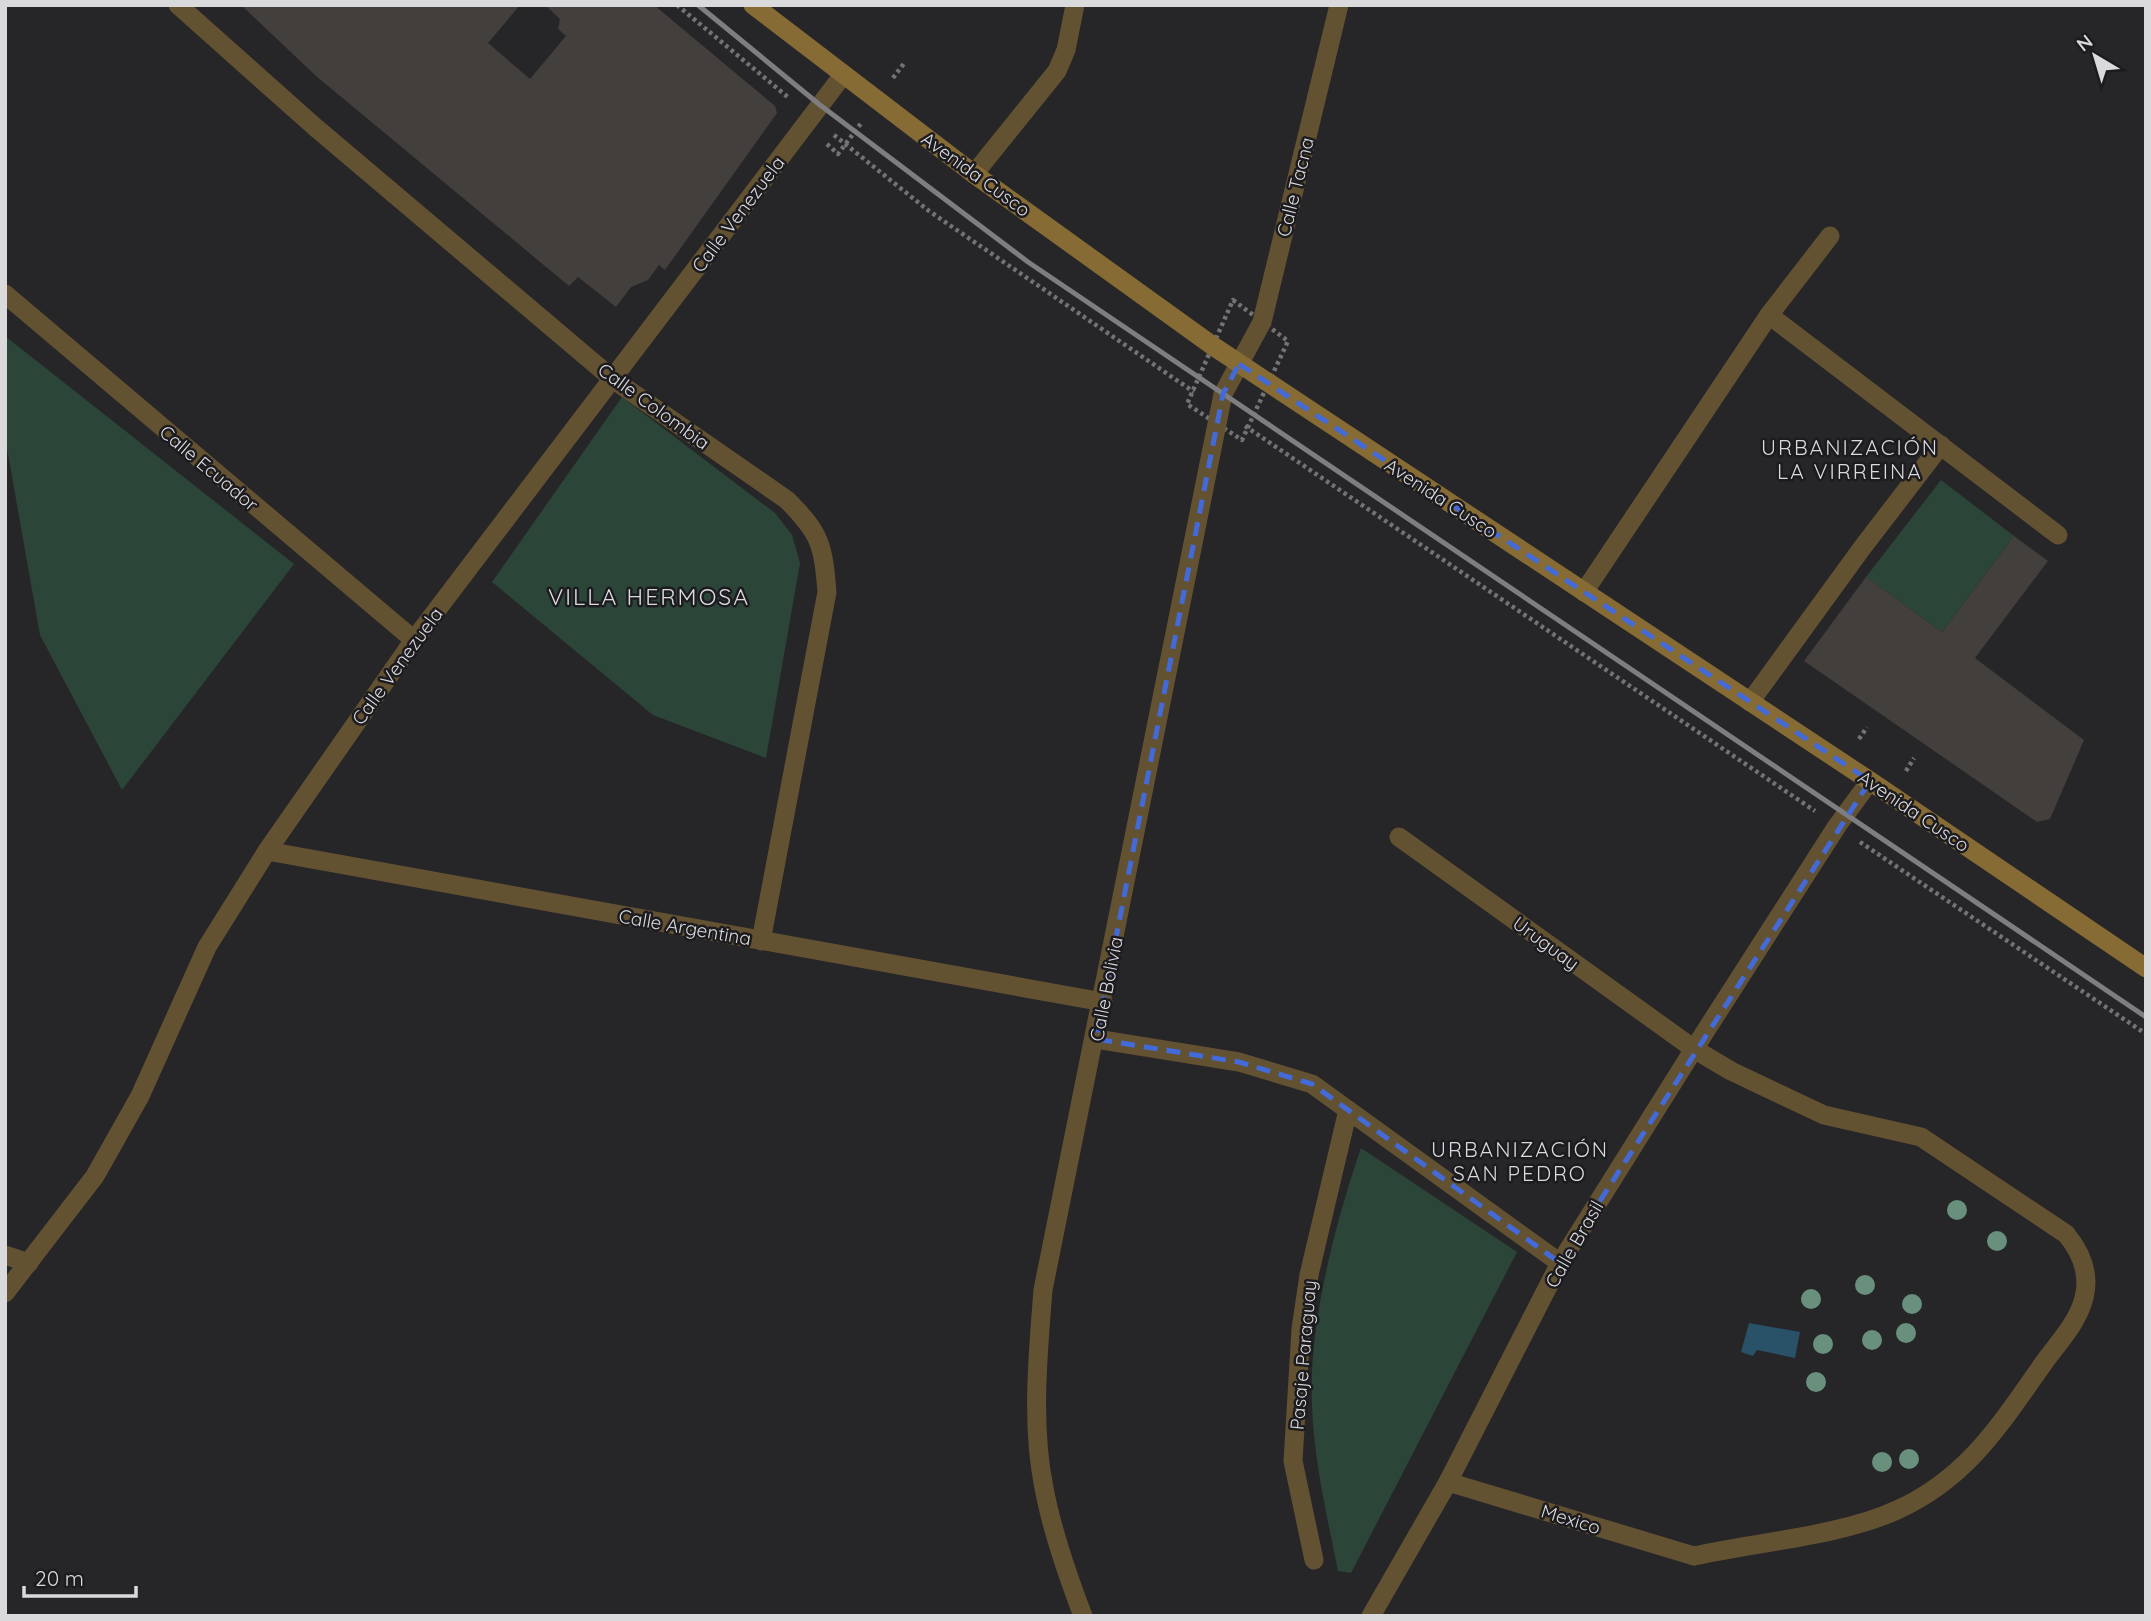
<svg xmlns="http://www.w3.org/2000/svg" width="2151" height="1621" font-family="Quicksand,sans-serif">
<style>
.green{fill:#2b4639}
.water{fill:#295167}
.building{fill:#433f3d}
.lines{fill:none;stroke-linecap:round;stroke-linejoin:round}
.path{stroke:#737275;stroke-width:4.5;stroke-dasharray:3.5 3.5;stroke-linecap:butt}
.service{stroke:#635231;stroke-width:19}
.minor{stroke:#635231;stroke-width:19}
.secondary{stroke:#866b34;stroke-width:19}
.rail{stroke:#7e7d80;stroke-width:5}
.tree{fill:#68907d}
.marked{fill:none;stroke:#436ad9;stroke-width:5;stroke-dasharray:14 9;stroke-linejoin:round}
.labels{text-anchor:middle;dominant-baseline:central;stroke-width:5;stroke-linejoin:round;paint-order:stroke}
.street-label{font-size:19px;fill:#dad9dc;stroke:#1c1b1f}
.neighbourhood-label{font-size:21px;letter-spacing:2px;fill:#dad9dc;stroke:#1c1b1f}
.quarter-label{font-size:23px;letter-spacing:2px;fill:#dad9dc;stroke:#1c1b1f}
</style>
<rect width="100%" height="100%" fill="#262528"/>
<g class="green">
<polygon points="5,336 294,564 122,790 40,635 5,437"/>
<polygon points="622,397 775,513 792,535 800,563 766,758 653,715 492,582"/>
<polygon points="1941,480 2014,536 1942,632 1866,577"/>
<path d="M1361,1148l156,104 -166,321 -13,-2c-11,-55 -24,-110 -26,-165 -4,-80 23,-182 49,-258z"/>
</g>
<polygon class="water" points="1749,1323 1800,1332 1795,1358 1757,1350 1753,1356 1741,1352"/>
<g class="building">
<polygon points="241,5 520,5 488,43 530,79 566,36 558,29 560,19 545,5 654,5 775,106 777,113 665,270 659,265 648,280 631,287 616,307 578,277 569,286 316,76"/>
<polygon points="2014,536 2048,561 1975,658 2084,740 2050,819 2037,822 1804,661 1866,577 1942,632"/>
</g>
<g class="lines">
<g class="path">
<polyline points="677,5 789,98"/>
<polyline points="893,78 905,62"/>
<polyline points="834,135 929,211 1194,392"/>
<polyline points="827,144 838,154 862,122"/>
<polygon points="1233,300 1288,341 1242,440 1187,404"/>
<polyline points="1245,426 1815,811"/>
<polyline points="1859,739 1867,727"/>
<polyline points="1906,771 1914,758"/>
<polyline points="1860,842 2146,1034"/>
</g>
<path class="service" d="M1694,1049l37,22 93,44 97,22 145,97c15,18 24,40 18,64 -6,24 -25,44 -39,63 -43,61 -77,117 -148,149 -56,26 -141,32 -203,46"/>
<g class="minor">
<path d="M178,5l137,122 299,253 173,120c34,34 36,45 40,92l-66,349"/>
<polyline points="974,174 1057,71 1066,50 1075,5"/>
<polyline points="5,294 414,640"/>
<polyline points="1769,315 2058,535"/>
<polyline points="1584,592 1769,315 1830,236"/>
<polyline points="1750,702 1862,548 1941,445"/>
<polyline points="1399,837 1694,1049"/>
<polyline points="267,851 1103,1002"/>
<polyline points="1096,1039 1239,1062 1312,1084 1560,1263"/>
<polyline points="5,1255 29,1263"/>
<polyline points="5,1293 95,1176 140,1096 207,947 267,851 414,640 843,75"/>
<polyline points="1448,1482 1694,1556"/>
<polyline points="1314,1560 1293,1461 1301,1329 1309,1275 1348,1110"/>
<path d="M1083,1616c-16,-42 -31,-85 -39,-128 -13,-64 -6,-134 -1,-198l180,-896 39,-72 77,-317"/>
<polyline points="1371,1616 1448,1482 1560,1263 1694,1049 1837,826 1870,781"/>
</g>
<polyline class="secondary" points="753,5 974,174 1213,346 1870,781 2146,968"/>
<polyline class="rail" points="698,5 820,105 1028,262 2146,1017"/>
</g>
<g class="tree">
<circle cx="1957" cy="1210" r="10"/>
<circle cx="1997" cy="1241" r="10"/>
<circle cx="1865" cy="1285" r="10"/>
<circle cx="1811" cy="1299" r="10"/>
<circle cx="1912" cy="1304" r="10"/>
<circle cx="1906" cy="1333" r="10"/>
<circle cx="1872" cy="1340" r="10"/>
<circle cx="1823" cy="1344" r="10"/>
<circle cx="1816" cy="1382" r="10"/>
<circle cx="1909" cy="1459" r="10"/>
<circle cx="1882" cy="1462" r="10"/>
</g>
<path class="marked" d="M1239,364l631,417 -310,482 -248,-179 -73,-22 -143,-23 127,-645z"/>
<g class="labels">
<g class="street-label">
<text transform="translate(976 174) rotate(36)">Avenida Cusco</text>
<text transform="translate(1295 187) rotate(-76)">Calle Tacna</text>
<text transform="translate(738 214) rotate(-53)">Calle Venezuela</text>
<text transform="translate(654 406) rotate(36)">Calle Colombia</text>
<text transform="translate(209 468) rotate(40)">Calle Ecuador</text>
<text transform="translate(1441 498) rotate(33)">Avenida Cusco</text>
<text transform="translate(397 666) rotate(-54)">Calle Venezuela</text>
<text transform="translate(1914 811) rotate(34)">Avenida Cusco</text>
<text transform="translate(685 927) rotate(10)">Calle Argentina</text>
<text transform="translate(1546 943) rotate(36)">Uruguay</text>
<text transform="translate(1106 989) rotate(-79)">Calle Bolivia</text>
<text transform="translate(1574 1244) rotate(-60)">Calle Brasil</text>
<text transform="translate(1303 1355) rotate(-85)">Pasaje Paraguay</text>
<text transform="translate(1571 1519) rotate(17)">Mexico</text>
</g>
<g class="neighbourhood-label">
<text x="1850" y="447">URBANIZACIÓN<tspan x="1850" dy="24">LA VIRREINA</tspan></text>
<text x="1520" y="1149">URBANIZACIÓN<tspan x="1520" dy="24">SAN PEDRO</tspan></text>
</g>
<g class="quarter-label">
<text x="649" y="596">VILLA HERMOSA</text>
</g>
</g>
<rect width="2151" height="1621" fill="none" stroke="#dad9dc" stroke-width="14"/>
<g transform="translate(2095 56) rotate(322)" stroke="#1c1b1f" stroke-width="5" paint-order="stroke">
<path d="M0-5L12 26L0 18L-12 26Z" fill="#dad9dc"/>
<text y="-10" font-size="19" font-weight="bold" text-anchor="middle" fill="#dad9dc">N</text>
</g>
<path d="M24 1586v10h112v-10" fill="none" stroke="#dad9dc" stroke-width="3.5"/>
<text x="35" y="1586" font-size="21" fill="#dad9dc" stroke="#1c1b1f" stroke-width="5" paint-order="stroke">20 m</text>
</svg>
